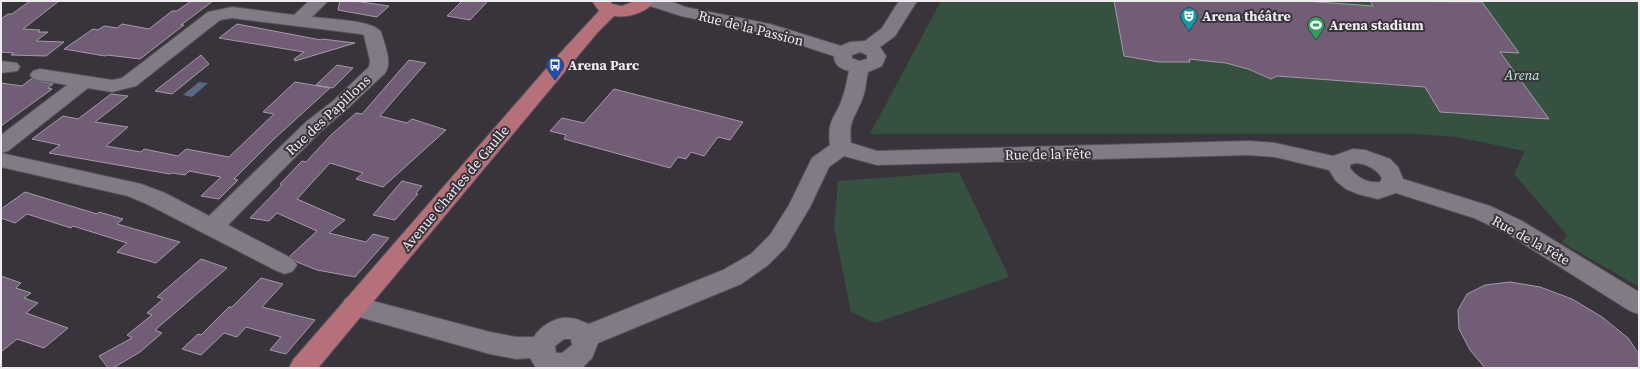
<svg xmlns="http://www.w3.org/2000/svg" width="1640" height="369" font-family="'Source Serif 4',serif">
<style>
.green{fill:#36513f}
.water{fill:#596983}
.building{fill:#715d76;stroke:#a39ba5}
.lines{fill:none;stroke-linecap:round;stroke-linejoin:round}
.minor-casing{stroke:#575159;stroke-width:2}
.major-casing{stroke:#575159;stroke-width:2}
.minor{fill:#827b85;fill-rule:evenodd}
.major{fill:#b5707a;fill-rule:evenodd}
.labels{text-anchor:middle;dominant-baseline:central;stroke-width:4;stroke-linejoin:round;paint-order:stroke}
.poi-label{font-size:14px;font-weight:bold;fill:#efecf1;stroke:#39343c;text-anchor:start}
.street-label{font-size:14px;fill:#efecf1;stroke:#39343c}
.park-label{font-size:14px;font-style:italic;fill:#b9f0cb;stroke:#39343c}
</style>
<rect width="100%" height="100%" fill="#39343c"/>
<g class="green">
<polygon points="941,1 1639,1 1639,287 1562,242 1567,235 1514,174 1525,151 1456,137 1418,134 870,134"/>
<polygon points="959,172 1009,277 875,323 851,312 834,227 838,181"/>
</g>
<polygon class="water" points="199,82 208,83 192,97 183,95"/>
<g class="building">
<polygon points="30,1 59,1 23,29 40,30 38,32 48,32 36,41 64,42 46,56 11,55 14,53 1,52 1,19 8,14 12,14"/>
<polygon points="191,1 213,1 181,25 184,25 140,59 107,55 105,56 64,49 93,29 98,30 104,26 117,28 122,24 149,29 172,11 177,11"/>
<polygon points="340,1 354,1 389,6 377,17 338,10"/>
<polygon points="462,1 488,1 470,20 447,16"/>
<polygon points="1114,1 1304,1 1373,6 1370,1 1482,2 1519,53 1500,52 1549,119 1440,112 1425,87 1277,76 1271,79 1248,69 1226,63 1189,59 1190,62 1159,62 1124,56"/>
<polygon points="237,24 321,40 322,39 355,43 295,61 294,59 304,52 219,38"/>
<polygon points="201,55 209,64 172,94 155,91"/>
<polygon points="409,60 426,63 380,116 407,123 412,119 446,130 383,187 356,179 363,173 330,163 297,199 345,220 329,233 366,242 373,234 389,238 355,277 317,270 297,262 290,256 317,231 277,213 269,221 250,218 282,185 280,184 302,161 306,162 331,135 356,113 362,114"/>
<polygon points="337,65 353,68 333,88 316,85"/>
<polygon points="31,79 53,84 48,88 52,89 1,126 1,83 22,86"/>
<polygon points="295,82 330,88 273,140 234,179 238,180 219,199 201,196 221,177 189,171 185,175 172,173 170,174 49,153 60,145 32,139 63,116 78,119 111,94 128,96 95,122 128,127 106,146 141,152 144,149 178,156 186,149 229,157 274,114 263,112"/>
<polygon points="614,89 743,122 730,140 718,137 704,156 691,152 686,159 678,157 670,168 564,139 566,135 550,131 562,118 584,123"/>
<polygon points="402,181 422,186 416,193 418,194 395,220 373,215"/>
<polygon points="25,192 97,214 99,212 123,219 117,224 180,242 156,263 117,252 127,243 73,226 71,228 27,214 15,223 1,218 1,209"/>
<polygon points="201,259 227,268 155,330 162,333 140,352 113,368 108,368 99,356 132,338 127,335 152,315 147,313 163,299 157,297"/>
<polygon points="1,276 21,283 16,288 31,293 24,298 38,303 26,313 68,328 44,348 17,339 1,352"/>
<polygon points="261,278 283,284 262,307 315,320 286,354 270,350 281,337 246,327 237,337 224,333 201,355 182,349 198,334 201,335 229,307 232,307"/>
<polygon points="1510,282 1540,287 1572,299 1602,317 1628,338 1639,354 1639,368 1485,368 1470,350 1459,329 1458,310 1467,294 1485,285"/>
</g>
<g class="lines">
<g class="minor-casing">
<g id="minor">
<path d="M309,1h19l-16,16c16,2 61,3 69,15 3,12 12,30 4,41l-38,36 -27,23 -92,93 65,34 4,6 -4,6 -8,3 -8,-3 -128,-66 -21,-9 -127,-29v-32l66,-50 -34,-6 -3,-4 3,-4 7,-2 72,11 10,-2 86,-66 24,-5 62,8zM232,18l129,16 3,1 6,26 -1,6 -36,34 -27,21 -97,94 -44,-23 -24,-9 -140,-31 7,-2 80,-63 24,4 24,-6 84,-66z"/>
<path d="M644,1h26l15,6 85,17 71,22 9,-4 15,-1 17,-13 17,-27h18l-22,35 -15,11 6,9 -4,10 -14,6c-2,8 -2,17 -5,25 -7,20 -15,22 -12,46l26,8 372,-10 26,2 58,13 20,-7 12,1 25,9 8,8 5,12 87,27 32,15 117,71v22l-9,-3 -124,-78 -32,-15 -78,-25 -18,6 -20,-5 -12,-5 -10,-8 -7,-11 -54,-13 -26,-2 -372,10 -33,-9 -15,11 -19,40 -24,40 -19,19 -26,18 -143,59 -6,15 -10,10h-46l-6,-10 -14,1 -26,-5 -145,-41 -4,-7 4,-7 9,-3 136,36 26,5h18c6,-11 23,-21 36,-19 6,0 13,4 19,6l134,-54 28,-16 19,-19 19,-30 23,-47 18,-13c-3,-28 6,-26 13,-49 3,-8 4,-17 6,-25 -8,-2 -15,-6 -15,-15l-68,-22 -85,-18 -34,-11zM860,52l7,3v4l-8,2 -7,-3v-3zM1355,163c11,1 21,5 27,15l-2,4c-11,2 -24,-5 -30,-14v-3zM564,339h7l1,6 -10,8h-6l-1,-7z"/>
<polygon points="1,61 17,63 20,67 17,71 1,73"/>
</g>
</g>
<g class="major-casing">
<path id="major" d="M592,1h18l2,3 10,2 13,-5h20c-9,12 -27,17 -41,15l-17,17 -279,335h-29l4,-8 259,-298 47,-51z"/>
</g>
<use href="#minor" class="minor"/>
<use href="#major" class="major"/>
</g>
<defs>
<g id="theatre-pin" transform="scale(0.9)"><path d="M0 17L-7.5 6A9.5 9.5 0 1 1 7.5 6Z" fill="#0f9aa8" stroke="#39343c"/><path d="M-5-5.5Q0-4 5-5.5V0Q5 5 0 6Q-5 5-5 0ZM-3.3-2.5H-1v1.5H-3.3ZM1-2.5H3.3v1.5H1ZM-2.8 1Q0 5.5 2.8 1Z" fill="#fff"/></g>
<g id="stadium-pin" transform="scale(0.9)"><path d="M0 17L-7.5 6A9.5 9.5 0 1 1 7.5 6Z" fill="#2e9e5b" stroke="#39343c"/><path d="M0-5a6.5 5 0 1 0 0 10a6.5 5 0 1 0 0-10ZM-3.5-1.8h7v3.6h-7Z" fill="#fff"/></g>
<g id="bus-pin" transform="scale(0.9)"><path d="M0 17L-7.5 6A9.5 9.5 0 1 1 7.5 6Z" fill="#1a4fb4" stroke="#39343c"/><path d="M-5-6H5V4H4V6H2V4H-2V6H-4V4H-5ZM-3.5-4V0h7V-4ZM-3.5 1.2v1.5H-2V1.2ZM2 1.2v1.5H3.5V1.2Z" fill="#fff"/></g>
</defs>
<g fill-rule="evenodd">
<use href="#theatre-pin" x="1189" y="16"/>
<use href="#stadium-pin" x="1316" y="25"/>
<use href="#bus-pin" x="555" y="65"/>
</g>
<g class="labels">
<g class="poi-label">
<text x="1202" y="16">Arena théâtre</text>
<text x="1329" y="25">Arena stadium</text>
<text x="568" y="65">Arena Parc</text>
</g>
<g class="street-label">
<text transform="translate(751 28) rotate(14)">Rue de la Passion</text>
<text transform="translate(328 115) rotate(-43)">Rue des Papillons</text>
<text transform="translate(1048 154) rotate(-1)">Rue de la Fête</text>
<text transform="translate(455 188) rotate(-50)">Avenue Charles de Gaulle</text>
<text transform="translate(1531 240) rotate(29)">Rue de la Fête</text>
</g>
<g class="park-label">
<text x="1522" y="75">Arena</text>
</g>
</g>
<rect width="1640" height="369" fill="none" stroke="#efecf1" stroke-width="4"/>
</svg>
